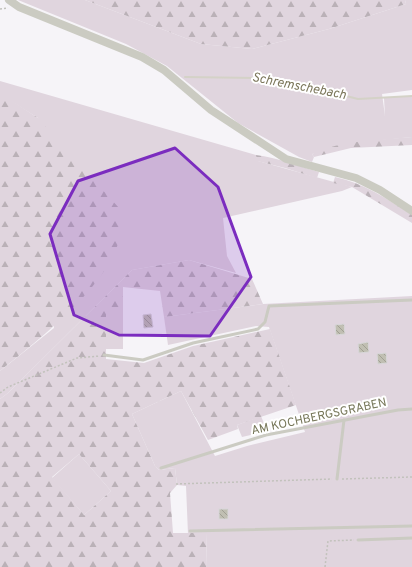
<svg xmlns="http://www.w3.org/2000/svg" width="412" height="567" font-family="Overpass,sans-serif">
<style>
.green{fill:#e0d5de}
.forest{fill:url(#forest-firs);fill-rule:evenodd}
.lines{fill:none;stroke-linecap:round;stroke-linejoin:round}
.stream{stroke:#d4d2c7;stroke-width:2}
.building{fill:url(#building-back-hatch);stroke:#d8d7d9}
.path{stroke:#c2c2bc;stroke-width:1.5;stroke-dasharray:2 2;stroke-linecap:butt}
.service{stroke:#cbcbc2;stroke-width:3}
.tertiary{stroke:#cbcbc2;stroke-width:8}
.marked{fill:#7b2cbf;fill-opacity:0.2;stroke:#7b2cbf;stroke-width:3;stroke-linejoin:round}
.labels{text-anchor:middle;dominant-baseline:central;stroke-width:4;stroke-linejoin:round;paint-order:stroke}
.street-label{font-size:12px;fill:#767658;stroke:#fff}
.water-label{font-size:13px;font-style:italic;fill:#7c775b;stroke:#fff}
</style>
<defs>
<pattern id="forest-firs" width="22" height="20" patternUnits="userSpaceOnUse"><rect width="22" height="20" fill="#e0d5de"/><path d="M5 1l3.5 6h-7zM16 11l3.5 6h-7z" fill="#bab1b7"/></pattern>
<pattern id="building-back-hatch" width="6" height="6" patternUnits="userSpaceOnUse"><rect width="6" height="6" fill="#c0bfb2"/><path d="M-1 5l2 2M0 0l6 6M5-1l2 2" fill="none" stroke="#a1a094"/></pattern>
</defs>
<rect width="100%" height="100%" fill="#f6f4f8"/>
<g class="green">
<polygon points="18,0 85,0 201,44 252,49 329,29 406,4 405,0 412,0 412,90 382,94 385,116 384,98 412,96 412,137 363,142 312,154 314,157 312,162 299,157 238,123 167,66 126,44"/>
<polygon points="0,81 256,155 258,161 352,187 342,191 223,218 227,256 236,273 189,260 132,270 8,393 0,399 0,371 54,328 38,118 3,96 0,96"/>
<polygon points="412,296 412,567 206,567 207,533 188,534 186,486 177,485 175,468 159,470 155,466 132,414 181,391 215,456 247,446 305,432 269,327 256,326 168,345 164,317 263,304"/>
<rect x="106" y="311" width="17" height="38"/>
<polygon points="261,416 267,431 242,437 237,425"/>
<polygon points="79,454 111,491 84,515 52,478"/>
</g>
<g class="forest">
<polygon points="85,0 405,0 406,4 329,29 252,49 201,44"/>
<path d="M3,95l35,23 81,90c0,9 2,19 1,28 -9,48 -83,105 -120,135v-275z"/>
<path d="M412,137v8l-61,3 -37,9 -2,-3c30,-14 68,-14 100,-17z"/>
<path d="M256,155c22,3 42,11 63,17l-2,6 -32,-10 -28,-7z"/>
<path d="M335,177c29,6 52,22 77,38v8l-60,-36 -19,-4z"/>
<path d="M189,260l63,19 11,25 -99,13 -4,-26 -37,-4v24h-17v48l38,4 49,-17 77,-17 26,76 -59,20 1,4 -30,11 -27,-49 -49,23 23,52 4,4 16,-2 2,17 -7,8 3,40h34l-1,34h-206v-168l8,-6 124,-123zM79,454l32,37 -27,24 -32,-38z"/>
</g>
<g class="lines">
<polyline class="stream" points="185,77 261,78 291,82 358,99 412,96"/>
</g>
<g class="building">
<polygon points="151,314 153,327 144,328 143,315"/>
<polygon points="344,324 345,334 336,335 335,325"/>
<polygon points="368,342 369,352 359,353 358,344"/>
<polygon points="386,353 387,363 378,364 377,354"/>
<rect x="219" y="509" width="9" height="10"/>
</g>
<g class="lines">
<g class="path">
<polyline points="0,9 8,8"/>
<polyline points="0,393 8,387 77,358 100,356"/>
<polyline points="342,479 412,477"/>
<polyline points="176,484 332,479"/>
<polyline points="325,567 328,541 354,540"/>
</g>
<g class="service">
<polyline points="104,355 143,360 193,343 258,329 265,322 269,306 412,300"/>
<polyline points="161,468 266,435 398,410 412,409"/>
<polyline points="337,479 344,420"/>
<polyline points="190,531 412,526"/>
<polyline points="358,540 412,538"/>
</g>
<polyline class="tertiary" points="9,0 19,7 142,57 164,70 211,110 286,159 356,178 380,190 412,211"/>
</g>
<path class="marked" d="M175,148l43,39 33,90 -41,59 -91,-1 -45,-20 -24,-81 28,-53z"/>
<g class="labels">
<g class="street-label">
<text transform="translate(319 417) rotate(-12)">AM KOCHBERGSGRABEN</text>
</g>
<g class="water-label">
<text transform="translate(299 87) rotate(11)">Schremschebach</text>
</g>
</g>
</svg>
